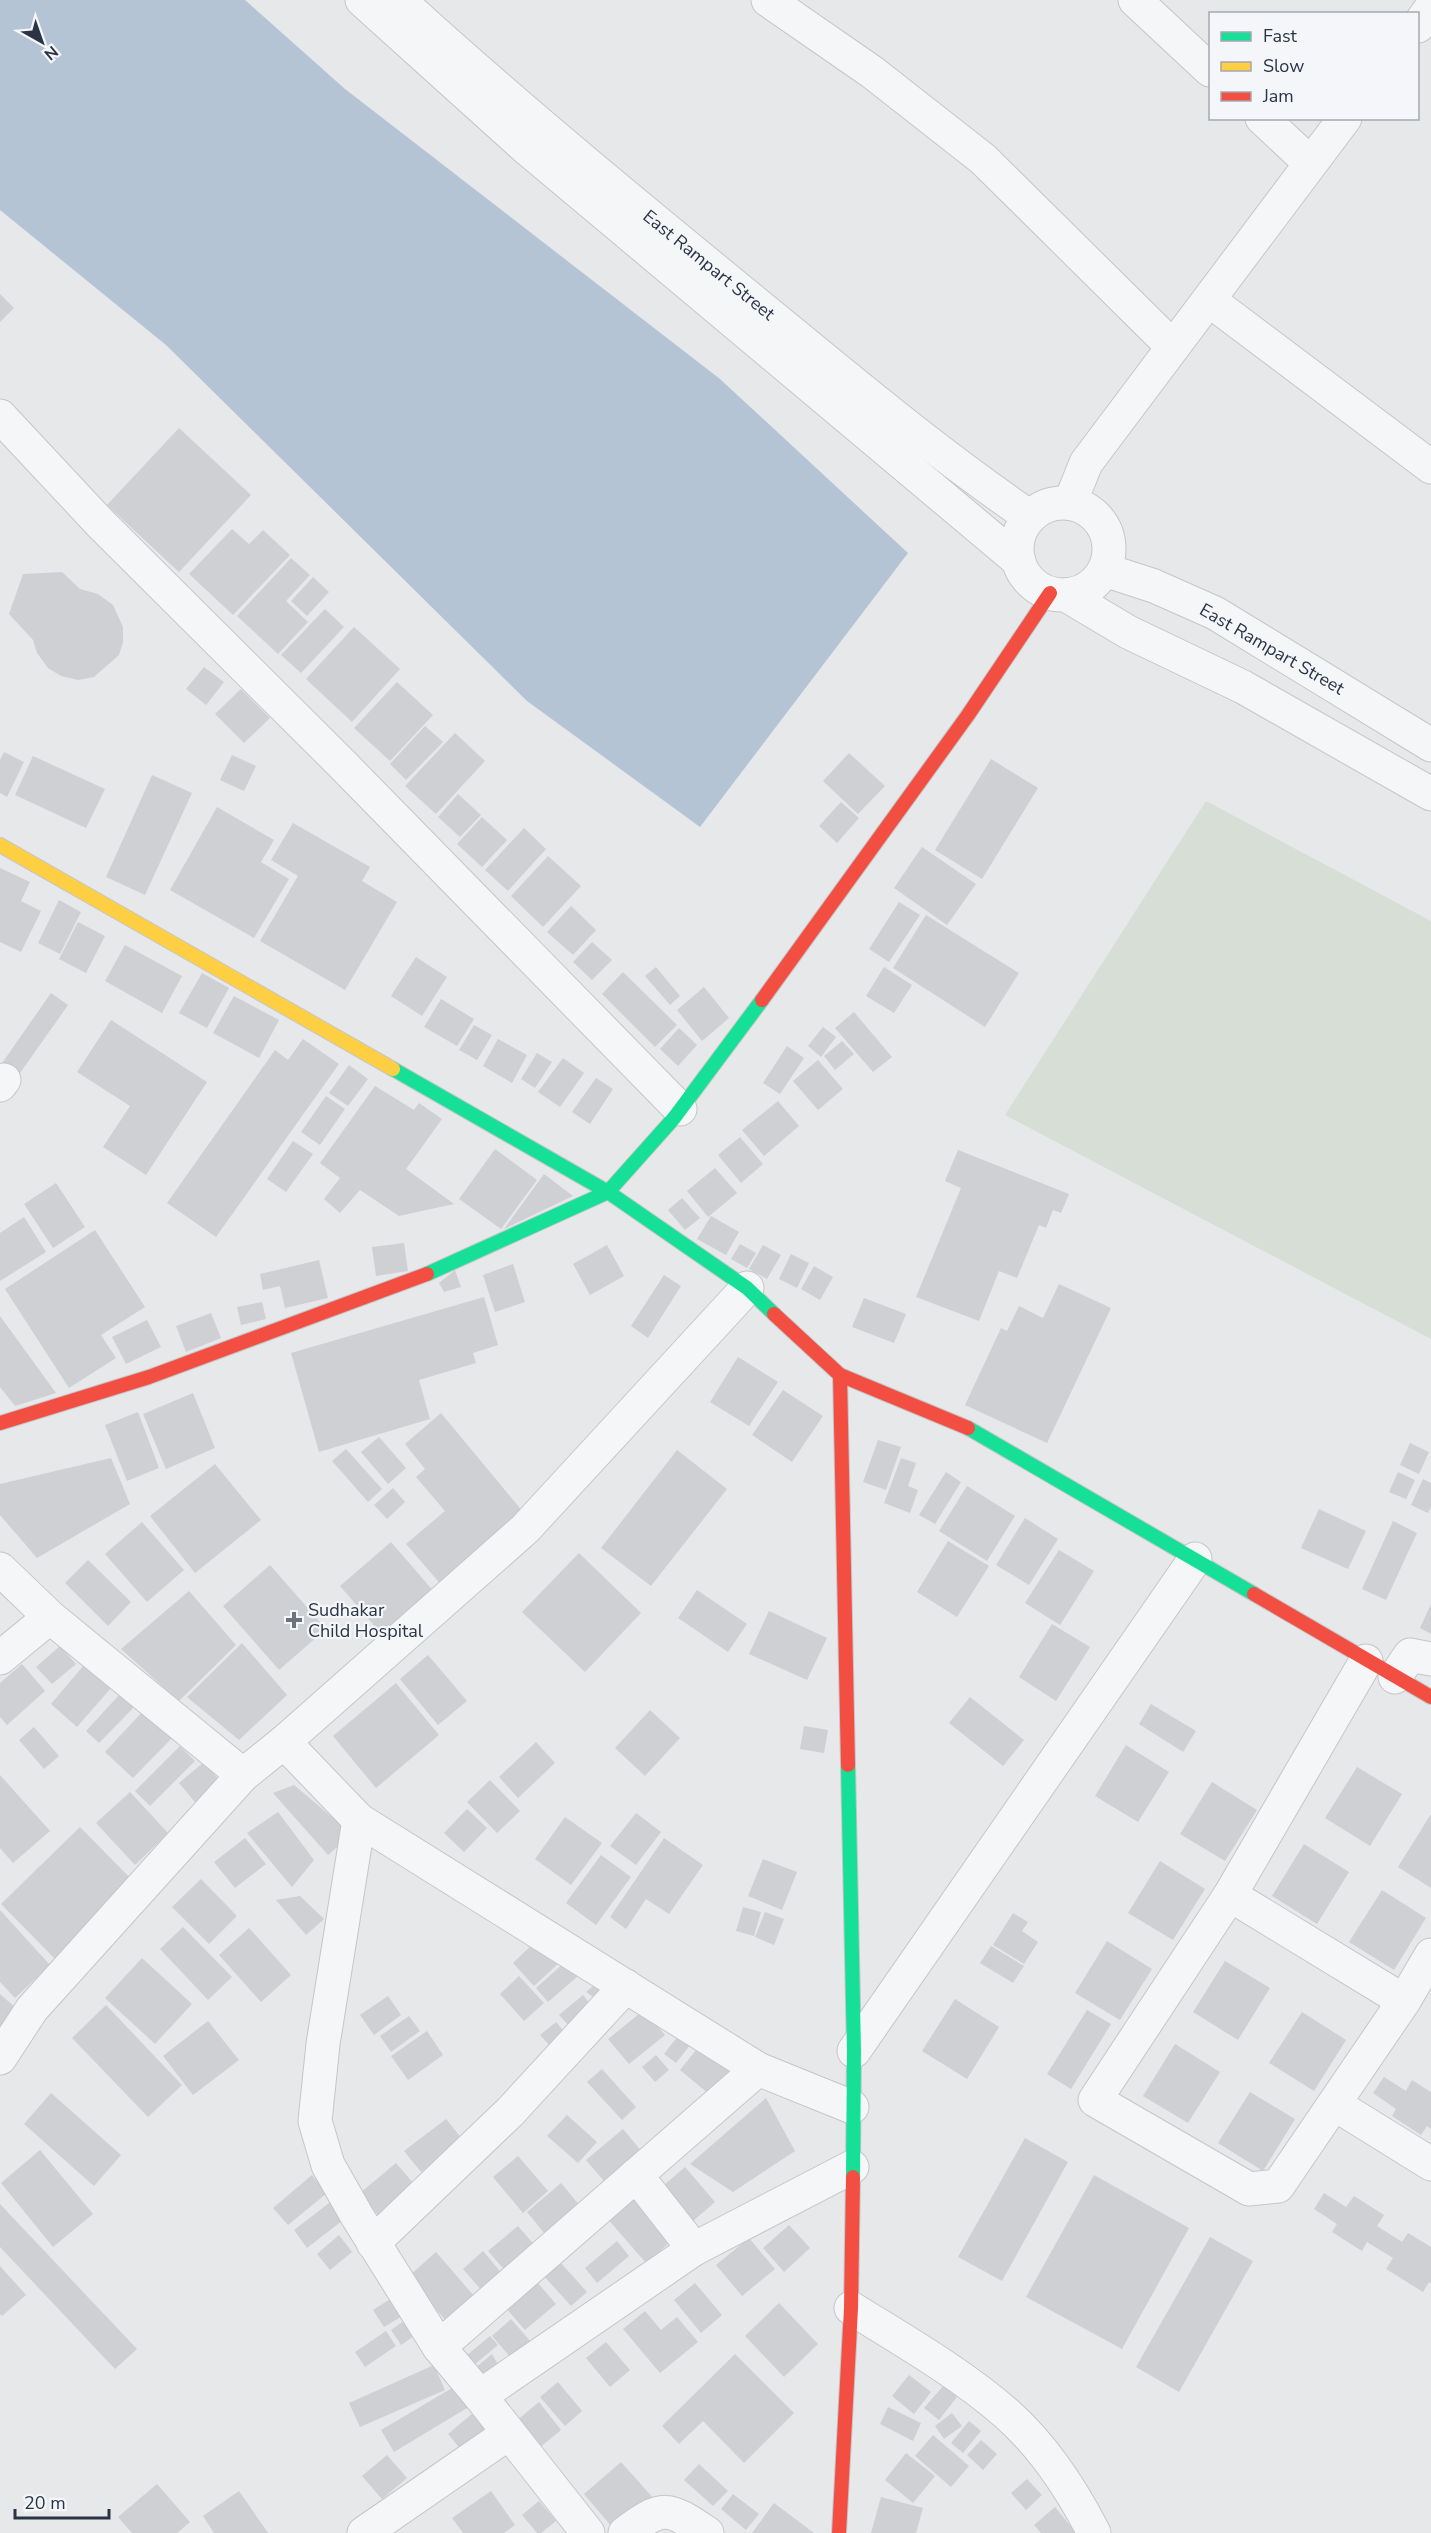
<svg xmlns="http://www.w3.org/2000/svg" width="1431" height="2533" font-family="'Nunito Sans',sans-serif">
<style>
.green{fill:#d6ded6}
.water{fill:#b4c4d5}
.building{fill:#ced0d3}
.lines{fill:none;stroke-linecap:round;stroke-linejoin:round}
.street-casing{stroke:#c4c6c8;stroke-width:35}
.fast-casing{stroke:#c4c6c8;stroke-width:16}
.slow-casing{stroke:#c4c6c8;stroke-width:16}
.jam-casing{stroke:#c4c6c8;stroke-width:16}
.street{stroke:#f5f6f7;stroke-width:33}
.fast{stroke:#16e098;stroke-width:14}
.slow{stroke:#ffcf43;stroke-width:14}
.jam{stroke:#f24e42;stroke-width:14}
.poi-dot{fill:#6c737f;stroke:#f4f6f9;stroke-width:2}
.labels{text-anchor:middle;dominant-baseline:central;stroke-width:4.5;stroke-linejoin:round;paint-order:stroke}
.street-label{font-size:18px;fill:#2b3445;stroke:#f4f6f9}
.poi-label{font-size:18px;fill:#2b3445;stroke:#f4f6f9;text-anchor:start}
</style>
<rect width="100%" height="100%" fill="#e6e8ea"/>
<polygon class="green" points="1206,801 1431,921 1431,1339 1005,1115"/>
<polygon class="water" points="0,0 245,0 345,89 720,379 908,553 700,827 527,701 166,345 0,210"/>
<g class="building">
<polygon points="0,294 14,308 0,322"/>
<polygon points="179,428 251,495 179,572 107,505"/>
<polygon points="232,529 249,544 263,530 290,555 233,615 189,574"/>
<polygon points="291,558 310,575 286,601 308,622 278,654 237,616"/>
<polygon points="62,572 80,589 98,594 113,605 123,627 123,642 119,655 94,677 78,680 61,676 48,668 37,653 33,640 9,614 23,574"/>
<polygon points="313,577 329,592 307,616 291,601"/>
<polygon points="325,609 344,627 301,673 281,655"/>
<polygon points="354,627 400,669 352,722 306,679"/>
<polygon points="204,667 224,682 206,705 186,689"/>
<polygon points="397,682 433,715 390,761 354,728"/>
<polygon points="241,689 270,718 244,743 215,714"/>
<polygon points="425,726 443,742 406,780 390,764"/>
<polygon points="455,733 485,761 436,814 405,786"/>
<polygon points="4,752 24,762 7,797 0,793 0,760"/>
<polygon points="849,753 885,786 858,814 823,781"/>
<polygon points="232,755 256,766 244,791 220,780"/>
<polygon points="33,756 105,789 86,828 15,795"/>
<polygon points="991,759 1038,788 982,879 935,850"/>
<polygon points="152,775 192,793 145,895 106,877"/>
<polygon points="458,794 481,815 460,837 438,817"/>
<polygon points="841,802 859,818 837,843 819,826"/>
<polygon points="217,807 274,840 261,862 289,879 254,938 170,890"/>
<polygon points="482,817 507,840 482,867 457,844"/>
<polygon points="293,823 370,867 362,881 397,902 345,990 260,941 298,876 271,860"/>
<polygon points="524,828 546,849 508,891 485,870"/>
<polygon points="922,847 976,884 947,925 894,888"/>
<polygon points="548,856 581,886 543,927 511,896"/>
<polygon points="0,868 30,882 21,901 41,911 21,952 0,942"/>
<polygon points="59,900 81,912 60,954 38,943"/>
<polygon points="899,902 920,915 889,962 869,949"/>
<polygon points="571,906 596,930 573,955 547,932"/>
<polygon points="926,915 1019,973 985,1027 893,968"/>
<polygon points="78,922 105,936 86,973 59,959"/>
<polygon points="592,942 612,960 592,980 573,962"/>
<polygon points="125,945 182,976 162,1013 105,981"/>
<polygon points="416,957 447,977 422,1016 391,996"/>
<polygon points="656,967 680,996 670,1005 645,976"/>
<polygon points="884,967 912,985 894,1013 866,996"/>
<polygon points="623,972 677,1025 655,1047 602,994"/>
<polygon points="202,973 229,988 207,1028 179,1013"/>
<polygon points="704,987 729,1018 702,1041 677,1010"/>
<polygon points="51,993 68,1005 13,1083 0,1066"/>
<polygon points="234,996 279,1020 259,1058 213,1033"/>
<polygon points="441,999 474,1019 457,1046 424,1027"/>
<polygon points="854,1012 892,1057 873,1072 835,1028"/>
<polygon points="111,1020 207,1082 146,1175 103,1147 130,1106 77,1072"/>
<polygon points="474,1025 492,1035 477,1060 459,1050"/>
<polygon points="823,1027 836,1037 821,1057 808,1046"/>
<polygon points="679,1028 697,1045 678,1066 660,1049"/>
<polygon points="303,1039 339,1064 216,1237 167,1203 275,1050 288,1060"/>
<polygon points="498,1039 527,1055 512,1083 483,1066"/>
<polygon points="842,1041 854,1054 835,1070 824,1056"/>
<polygon points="787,1046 804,1058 780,1094 763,1083"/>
<polygon points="537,1053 552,1062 535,1088 521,1079"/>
<polygon points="563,1058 584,1073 560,1107 538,1092"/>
<polygon points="818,1060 843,1089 818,1110 793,1081"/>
<polygon points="349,1065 368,1079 348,1106 329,1093"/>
<polygon points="596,1078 613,1089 590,1124 572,1112"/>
<polygon points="375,1086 414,1110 419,1103 442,1119 406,1169 454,1204 399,1216 360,1190 340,1213 324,1199 340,1178 320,1163"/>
<polygon points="326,1096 345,1109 320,1145 301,1132"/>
<polygon points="778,1101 799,1126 764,1156 742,1130"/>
<polygon points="740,1137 763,1164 741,1183 718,1155"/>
<polygon points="293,1141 313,1154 286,1192 267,1179"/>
<polygon points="495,1149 537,1180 501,1229 459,1199"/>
<polygon points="958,1150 1069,1194 1061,1213 1053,1210 1046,1228 1039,1225 1017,1278 999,1271 979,1321 916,1297 961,1188 945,1181"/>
<polygon points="715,1168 737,1193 708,1217 687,1191"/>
<polygon points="544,1174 573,1196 504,1229"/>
<polygon points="56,1183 85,1227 53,1248 24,1204"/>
<polygon points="682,1198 700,1218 685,1230 668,1210"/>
<polygon points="711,1216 739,1232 726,1255 697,1239"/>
<polygon points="24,1217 46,1252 0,1281 0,1233"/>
<polygon points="95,1230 145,1307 101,1335 116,1358 69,1388 5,1289"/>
<polygon points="404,1243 408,1271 376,1276 372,1247"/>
<polygon points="740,1244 756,1253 747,1268 731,1259"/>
<polygon points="607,1245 624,1276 590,1295 573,1264"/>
<polygon points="763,1245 781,1255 767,1279 749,1269"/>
<polygon points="791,1254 809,1263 797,1288 779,1279"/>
<polygon points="319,1260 328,1298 285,1308 280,1286 263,1290 260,1274"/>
<polygon points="513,1264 525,1302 495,1312 483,1275"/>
<polygon points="814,1266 833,1277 820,1300 801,1289"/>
<polygon points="455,1270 461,1287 444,1292 439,1283"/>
<polygon points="664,1275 681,1286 648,1338 631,1326"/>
<polygon points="1059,1284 1111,1308 1047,1443 965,1405 1001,1328 1007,1331 1019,1306 1043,1318"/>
<polygon points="484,1297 498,1345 473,1353 476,1363 419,1380 430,1419 319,1452 291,1353"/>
<polygon points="864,1298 906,1314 894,1343 852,1327"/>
<polygon points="262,1302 266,1319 241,1325 237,1307"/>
<polygon points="211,1313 221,1338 186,1352 176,1326"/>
<polygon points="0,1316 56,1393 15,1406 0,1387"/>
<polygon points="147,1320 161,1347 126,1364 112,1337"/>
<polygon points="738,1357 778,1382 749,1426 710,1402"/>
<polygon points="783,1390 823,1416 792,1462 752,1435"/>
<polygon points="193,1393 215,1448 166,1469 143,1414"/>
<polygon points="138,1412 159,1468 127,1481 105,1425"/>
<polygon points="441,1413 528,1518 444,1588 406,1544 445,1511 416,1477 425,1469 405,1444"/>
<polygon points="379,1437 406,1468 388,1484 361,1452"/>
<polygon points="878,1440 901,1447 886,1490 863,1482"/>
<polygon points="1410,1443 1429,1452 1419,1474 1400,1465"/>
<polygon points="346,1449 382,1489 368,1502 332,1461"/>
<polygon points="677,1450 727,1489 651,1586 601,1548"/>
<polygon points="111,1458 130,1504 37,1558 0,1515 0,1484"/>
<polygon points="901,1458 916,1463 908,1486 918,1490 910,1513 884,1503"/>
<polygon points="215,1464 261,1520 195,1573 150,1516"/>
<polygon points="946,1472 961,1482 935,1524 919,1515"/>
<polygon points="1398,1472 1415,1480 1406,1499 1389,1492"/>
<polygon points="1423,1479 1431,1483 1431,1507 1428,1513 1411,1505"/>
<polygon points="967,1486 1015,1516 987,1561 939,1531"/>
<polygon points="393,1488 405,1502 387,1519 374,1505"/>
<polygon points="1319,1509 1366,1531 1348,1569 1301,1548"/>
<polygon points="1025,1518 1058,1539 1029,1585 996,1565"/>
<polygon points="1393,1521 1417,1533 1386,1600 1362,1589"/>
<polygon points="142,1522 184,1570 147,1602 105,1554"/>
<polygon points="948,1541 989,1566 957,1617 917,1592"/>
<polygon points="391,1542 436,1594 385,1638 340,1586"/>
<polygon points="1059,1550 1094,1571 1060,1625 1025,1603"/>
<polygon points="579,1553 641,1613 585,1672 522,1612"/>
<polygon points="88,1560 131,1602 108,1626 65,1583"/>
<polygon points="270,1565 326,1629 279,1670 223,1606"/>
<polygon points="697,1590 747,1624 728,1652 678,1618"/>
<polygon points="189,1591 236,1645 179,1701 121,1649"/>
<polygon points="1431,1604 1431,1634 1420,1628"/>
<polygon points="769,1611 827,1638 807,1680 749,1654"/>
<polygon points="1052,1624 1090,1647 1056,1701 1019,1677"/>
<polygon points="242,1643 287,1695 239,1740 187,1697"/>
<polygon points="60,1646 76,1664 52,1684 36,1667"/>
<polygon points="428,1655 467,1701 438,1725 400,1679"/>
<polygon points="22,1664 45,1691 7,1725 0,1717 0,1683"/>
<polygon points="84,1665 111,1688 77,1727 51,1704"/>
<polygon points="396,1683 439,1735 376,1788 333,1736"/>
<polygon points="121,1693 135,1706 99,1743 86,1731"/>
<polygon points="970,1697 1024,1740 1003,1766 949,1723"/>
<polygon points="1151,1704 1196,1731 1183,1752 1139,1724"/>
<polygon points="650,1710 680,1738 645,1776 615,1748"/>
<polygon points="143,1711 172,1738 133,1778 105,1752"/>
<polygon points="804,1726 828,1730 824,1753 800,1749"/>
<polygon points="34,1727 59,1756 44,1769 19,1740"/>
<polygon points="536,1742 555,1763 518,1798 499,1777"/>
<polygon points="1126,1745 1169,1772 1138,1822 1095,1796"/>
<polygon points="180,1746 195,1761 150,1806 135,1791"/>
<polygon points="204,1762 224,1786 199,1807 179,1783"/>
<polygon points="1357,1767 1402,1794 1370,1846 1325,1818"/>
<polygon points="0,1775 50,1831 13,1863 0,1848"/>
<polygon points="490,1780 520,1811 497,1833 467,1802"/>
<polygon points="1212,1782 1257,1810 1225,1861 1180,1834"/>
<polygon points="294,1785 352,1834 328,1855 273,1793"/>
<polygon points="130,1792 168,1833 135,1865 96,1823"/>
<polygon points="467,1809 487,1828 464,1852 444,1833"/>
<polygon points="278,1812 314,1860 292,1887 247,1833"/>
<polygon points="636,1813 661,1832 636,1865 610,1846"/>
<polygon points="1431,1814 1431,1888 1398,1867"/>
<polygon points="565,1817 602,1843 571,1885 535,1859"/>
<polygon points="80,1827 137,1885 58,1962 1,1904"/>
<polygon points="245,1838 266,1864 235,1888 214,1862"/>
<polygon points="664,1838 703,1865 669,1914 646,1899 626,1929 610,1917"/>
<polygon points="1304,1844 1349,1872 1317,1924 1272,1896"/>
<polygon points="601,1855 631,1877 596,1925 566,1903"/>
<polygon points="763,1859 797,1872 782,1910 748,1896"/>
<polygon points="1160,1861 1205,1889 1173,1940 1128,1913"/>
<polygon points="201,1879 237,1916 209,1944 172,1907"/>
<polygon points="1382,1890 1426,1918 1394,1970 1349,1942"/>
<polygon points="300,1896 324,1919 306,1935 276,1900"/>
<polygon points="743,1907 761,1912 754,1936 736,1931"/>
<polygon points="0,1910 50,1965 15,1998 0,1982"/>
<polygon points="765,1912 784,1919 774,1945 755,1937"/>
<polygon points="1013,1913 1028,1922 1022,1931 1038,1942 1024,1964 993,1945"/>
<polygon points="183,1927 232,1977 208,2000 160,1949"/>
<polygon points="249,1928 291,1975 261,2002 219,1955"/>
<polygon points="537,1940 559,1963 534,1986 513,1963"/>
<polygon points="1107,1941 1152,1969 1120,2020 1075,1993"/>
<polygon points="991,1946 1024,1966 1013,1983 980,1963"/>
<polygon points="142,1958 192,2004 155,2044 105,1998"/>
<polygon points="1225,1961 1270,1988 1238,2040 1193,2012"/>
<polygon points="565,1962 578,1976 548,2002 536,1988"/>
<polygon points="519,1976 544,2003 524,2021 500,1994"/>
<polygon points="598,1982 607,1992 598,2000 586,1992"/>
<polygon points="0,1994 17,2009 0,2029"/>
<polygon points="583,1995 594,2009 571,2028 559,2015"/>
<polygon points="388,1996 401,2015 374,2035 360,2015"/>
<polygon points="955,1999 999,2027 967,2079 922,2051"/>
<polygon points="106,2005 182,2085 148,2117 72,2038"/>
<polygon points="644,2010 665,2035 629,2064 608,2039"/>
<polygon points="1087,2010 1111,2024 1071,2089 1047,2074"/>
<polygon points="1302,2012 1346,2040 1314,2091 1269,2063"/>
<polygon points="409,2016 420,2031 391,2052 380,2036"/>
<polygon points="208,2021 239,2060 193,2095 163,2056"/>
<polygon points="556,2022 567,2035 552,2048 540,2035"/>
<polygon points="427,2031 443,2055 408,2080 391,2056"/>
<polygon points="682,2031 694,2040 676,2063 664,2054"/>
<polygon points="701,2044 731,2068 709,2094 680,2070"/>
<polygon points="1175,2044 1220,2072 1188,2123 1143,2096"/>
<polygon points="656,2055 669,2070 655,2082 642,2067"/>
<polygon points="602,2069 636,2107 622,2120 587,2082"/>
<polygon points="1384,2077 1406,2091 1412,2080 1431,2092 1431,2129 1427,2126 1421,2135 1392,2116 1396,2109 1373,2093"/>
<polygon points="1250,2092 1295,2119 1263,2171 1218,2143"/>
<polygon points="51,2093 121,2155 94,2186 24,2124"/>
<polygon points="766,2098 795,2151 733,2192 690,2164"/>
<polygon points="567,2115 597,2142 578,2163 547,2136"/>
<polygon points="446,2119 462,2139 421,2172 404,2151"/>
<polygon points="623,2129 647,2158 610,2188 586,2160"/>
<polygon points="1025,2138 1068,2162 1002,2281 958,2257"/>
<polygon points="40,2150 93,2214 53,2247 1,2183"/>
<polygon points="518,2156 548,2191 523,2213 493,2177"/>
<polygon points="396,2163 414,2184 378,2215 360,2193"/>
<polygon points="685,2167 715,2202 686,2227 656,2192"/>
<polygon points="312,2175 327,2193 288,2225 273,2208"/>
<polygon points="1094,2175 1189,2228 1122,2349 1026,2297"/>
<polygon points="561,2183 585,2212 550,2240 527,2212"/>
<polygon points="639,2190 678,2235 646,2263 606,2217"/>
<polygon points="1324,2193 1346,2207 1354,2196 1384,2215 1377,2226 1402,2242 1408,2233 1431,2247 1431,2284 1429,2282 1423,2292 1386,2269 1393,2258 1367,2242 1362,2251 1332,2232 1337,2224 1314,2209"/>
<polygon points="333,2200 347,2217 307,2248 294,2230"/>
<polygon points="0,2204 137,2349 115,2369 0,2247"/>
<polygon points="789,2225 810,2248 784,2272 763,2248"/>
<polygon points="518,2226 537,2248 508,2274 488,2251"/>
<polygon points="339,2235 352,2252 330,2270 317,2254"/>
<polygon points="1210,2237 1253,2261 1179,2392 1136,2367"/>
<polygon points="749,2238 775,2269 742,2296 716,2265"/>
<polygon points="617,2241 629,2256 597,2283 585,2268"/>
<polygon points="483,2251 504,2276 484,2293 463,2269"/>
<polygon points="436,2252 475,2297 447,2322 408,2277"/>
<polygon points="559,2261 587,2292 571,2306 543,2275"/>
<polygon points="0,2266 26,2295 2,2316 0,2314"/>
<polygon points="530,2274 556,2304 525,2330 499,2300"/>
<polygon points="695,2283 722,2315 701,2333 674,2300"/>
<polygon points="398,2294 409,2312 384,2327 373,2310"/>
<polygon points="779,2303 818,2344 784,2377 745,2336"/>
<polygon points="645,2311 661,2330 677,2317 698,2342 660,2373 623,2329"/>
<polygon points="414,2314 424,2329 401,2345 391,2330"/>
<polygon points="511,2319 531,2342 511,2358 492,2336"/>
<polygon points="386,2331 396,2346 365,2367 355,2352"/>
<polygon points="490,2336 498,2345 468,2370 460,2361"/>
<polygon points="606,2342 630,2370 610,2387 586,2358"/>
<polygon points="492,2354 501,2370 488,2379 474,2369"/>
<polygon points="735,2354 794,2413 744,2463 703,2421 679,2444 662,2426"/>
<polygon points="434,2365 445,2390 360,2427 349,2403"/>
<polygon points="909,2375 931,2392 914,2414 892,2396"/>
<polygon points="464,2381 477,2402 394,2452 381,2430"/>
<polygon points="558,2382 582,2411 565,2426 540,2397"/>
<polygon points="944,2385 957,2397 939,2420 924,2408"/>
<polygon points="539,2402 561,2430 538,2449 515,2422"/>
<polygon points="888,2407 921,2423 913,2441 880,2424"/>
<polygon points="473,2413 492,2435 467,2457 448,2434"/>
<polygon points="952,2413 962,2426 944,2439 935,2426"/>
<polygon points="969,2421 981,2431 963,2453 951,2443"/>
<polygon points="933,2435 969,2466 951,2487 915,2456"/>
<polygon points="981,2440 997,2454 983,2470 967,2455"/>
<polygon points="906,2453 935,2476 913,2503 885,2480"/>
<polygon points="387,2455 407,2478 382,2499 362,2476"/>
<polygon points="621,2462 655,2500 617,2533 584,2494"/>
<polygon points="699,2464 728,2491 713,2506 684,2480"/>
<polygon points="1027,2479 1042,2495 1026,2510 1011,2493"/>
<polygon points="157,2484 190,2522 177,2533 132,2533 118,2517"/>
<polygon points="239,2491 268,2533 214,2533 203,2516"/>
<polygon points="491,2491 515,2525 504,2533 463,2533 452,2518"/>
<polygon points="733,2494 759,2514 746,2530 721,2509"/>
<polygon points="881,2497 923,2508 916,2533 871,2533"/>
<polygon points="539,2501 556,2521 541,2533 537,2533 522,2515"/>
<polygon points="774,2503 814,2533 752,2533"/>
<polygon points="1055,2507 1076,2533 1041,2533 1034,2525"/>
</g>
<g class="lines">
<g class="street-casing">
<g id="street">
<polyline points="362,0 524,146 1019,561"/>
<path d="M399,0c116,106 238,206 359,305 89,73 177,147 272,212"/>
<polyline points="768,0 872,72 983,159 1173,347"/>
<polyline points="1135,0 1210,70"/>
<polyline points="1418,26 1431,8"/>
<polyline points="1262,118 1310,163"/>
<polyline points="1209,300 1431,467"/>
<polyline points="0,416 100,523 344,766 680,1109"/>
<polyline points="1070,503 1086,463 1345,118"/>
<circle cx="1063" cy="549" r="46"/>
<polyline points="1105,570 1154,586 1215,613 1431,745"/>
<polyline points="1066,595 1128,632 1243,687 1431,794"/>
<polyline points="0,1085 4,1080"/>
<polyline points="0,1569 50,1617 243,1775"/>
<polyline points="0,1658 50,1617"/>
<polyline points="1366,1661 1230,1895 1095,2100 1249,2189 1278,2186 1404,2001 1431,1955"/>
<polyline points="1395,1677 1410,1655 1431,1659"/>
<polyline points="284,1742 359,1820 758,2069 852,2107"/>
<polyline points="359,1820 323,2044 315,2121 328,2165 357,2216 439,2347 480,2396 588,2533"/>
<polyline points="1230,1895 1404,2001"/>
<polyline points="854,2051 1195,1559"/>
<polyline points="0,2058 32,2009 243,1775 284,1742 525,1529 747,1288"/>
<polyline points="1336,2105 1431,2164"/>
<polyline points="636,2175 694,2249"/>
<polyline points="373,2243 510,2112 626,1986"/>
<path d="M851,2308c53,33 109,65 156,106 37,33 65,76 87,119"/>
<polyline points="439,2347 758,2069"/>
<polyline points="480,2396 694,2249 852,2167"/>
<polyline points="364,2533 509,2433"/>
<path d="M625,2533c39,-29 43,-26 82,0"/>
</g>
</g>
<g class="fast-casing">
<g id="fast">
<polyline points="393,1069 608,1192 747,1288 774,1314"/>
<polyline points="427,1274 608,1192 674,1118 762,1000"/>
<polyline points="968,1428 1254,1594"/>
<polyline points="848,1765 854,2051 853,2177"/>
</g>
</g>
<g class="slow-casing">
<polyline id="slow" points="0,845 393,1069"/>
</g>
<g class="jam-casing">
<g id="jam">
<polyline points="762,1000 968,715 1050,593"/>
<polyline points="774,1314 840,1375 968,1428"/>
<polyline points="840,1375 848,1765"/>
<polyline points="0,1423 149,1377 427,1274"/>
<polyline points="1254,1594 1431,1697"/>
<polyline points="839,2533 851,2308 853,2177"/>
</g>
</g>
<use href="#street" class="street"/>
<use href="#fast" class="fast"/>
<use href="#slow" class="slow"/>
<use href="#jam" class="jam"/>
</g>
<path class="poi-dot" d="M291 1611h6v6h6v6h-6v6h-6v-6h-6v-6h6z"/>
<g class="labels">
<g class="street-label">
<text transform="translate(709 265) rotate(39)">East Rampart Street</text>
<text transform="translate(1272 649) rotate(30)">East Rampart Street</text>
</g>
<g class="poi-label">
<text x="308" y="1610">Sudhakar<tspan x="308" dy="21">Child Hospital</tspan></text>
</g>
</g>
<rect x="1209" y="12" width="210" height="108" fill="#f4f6f9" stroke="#a4a8b1" stroke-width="1.5"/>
<rect x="1221" y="32" width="30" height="9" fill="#16e098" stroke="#a4a8b1" stroke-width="1.5"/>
<text x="1263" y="42" font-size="18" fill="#2b3445">Fast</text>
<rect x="1221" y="62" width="30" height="9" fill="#ffcf43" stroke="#a4a8b1" stroke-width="1.5"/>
<text x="1263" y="72" font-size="18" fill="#2b3445">Slow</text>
<rect x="1221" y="92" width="30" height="9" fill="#f24e42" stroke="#a4a8b1" stroke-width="1.5"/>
<text x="1263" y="102" font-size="18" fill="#2b3445">Jam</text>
<g transform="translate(42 42) rotate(140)" stroke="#f4f6f9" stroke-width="4.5" paint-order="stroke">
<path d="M0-4.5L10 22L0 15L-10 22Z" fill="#2b3445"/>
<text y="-9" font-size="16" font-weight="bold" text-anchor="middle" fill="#2b3445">N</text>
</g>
<path d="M15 2509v9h94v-9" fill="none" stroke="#2b3445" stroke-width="3"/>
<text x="24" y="2509" font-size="18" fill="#2b3445" stroke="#f4f6f9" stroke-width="4.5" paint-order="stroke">20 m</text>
</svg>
